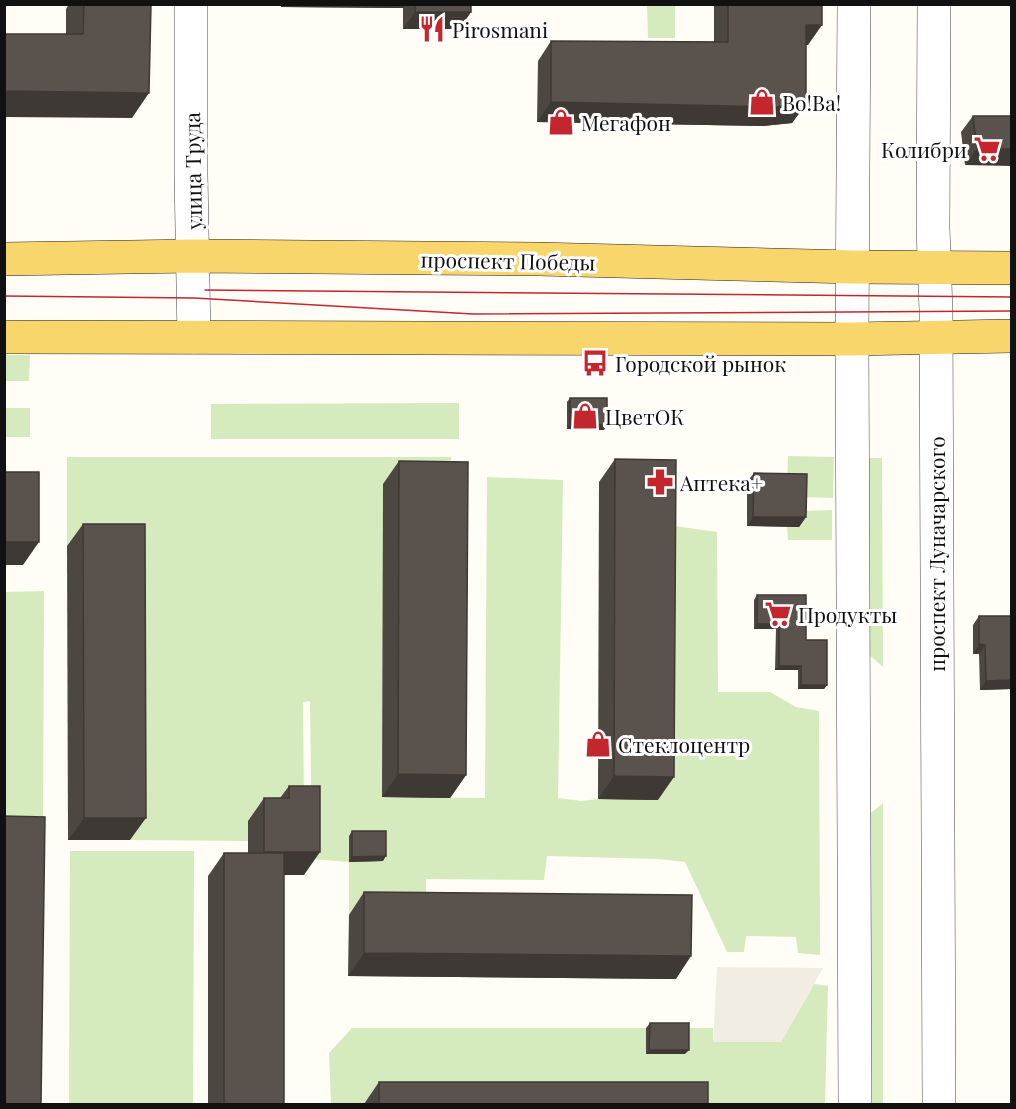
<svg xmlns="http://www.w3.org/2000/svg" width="1016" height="1109" font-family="'Playfair Display',serif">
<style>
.green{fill:#d5ebbd}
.plaza{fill:#f1ede2}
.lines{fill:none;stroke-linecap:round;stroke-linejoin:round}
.street-casing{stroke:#444;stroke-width:34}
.primary-casing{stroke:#222;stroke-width:34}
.street{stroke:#fff;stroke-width:33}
.primary{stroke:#f9d66b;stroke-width:33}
.tram{stroke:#c4262e;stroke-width:1.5}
.wall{fill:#4d4742}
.shaded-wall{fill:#3f3936}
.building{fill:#5a524d;stroke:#3f3936;stroke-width:1.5}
.labels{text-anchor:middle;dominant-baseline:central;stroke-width:6;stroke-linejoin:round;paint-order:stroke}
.poi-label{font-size:21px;fill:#111;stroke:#fff;text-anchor:start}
.street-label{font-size:21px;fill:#111;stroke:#fff}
</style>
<rect width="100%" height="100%" fill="#fffdf5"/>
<g class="green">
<polygon points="647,5 675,5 675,38 648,38"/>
<polygon points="5,355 30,355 29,381 5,381"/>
<polygon points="459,403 459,439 211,439 211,404"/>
<polygon points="4,408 30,408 30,437 5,437"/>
<polygon points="788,456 834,457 833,498 800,497 787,483"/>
<polygon points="67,457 451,457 452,484 382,797 485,798 487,477 563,480 558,798 581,801 598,799 658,799 660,524 717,532 718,692 770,692 796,707 819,711 820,955 798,953 796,937 746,936 744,952 727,952 685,862 659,859 547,856 544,880 426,879 426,916 349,915 349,862 312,859 310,701 303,702 304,808 248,841 130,840 67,546"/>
<polygon points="866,458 882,458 883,667 866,652"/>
<polygon points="832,510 832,540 788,540 787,526 800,511"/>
<polygon points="44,591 43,835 5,834 4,592"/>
<polygon points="883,803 883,1104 867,1104 866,817"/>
<polygon points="70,851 194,851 193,1104 69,1104"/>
<polygon points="814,984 828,986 825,1104 331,1104 329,1053 352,1028 646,1028 647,1054 685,1054 685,1028 713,1028 713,1042 781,1042"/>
</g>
<polygon class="plaza" points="717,967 823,968 781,1042 713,1042"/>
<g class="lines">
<g class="street-casing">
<g id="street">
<polyline points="191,4 191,175 194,337"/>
<polyline points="854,4 852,339 855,1104"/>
<polyline points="934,4 933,228 936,311 939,1104"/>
</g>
</g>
<g class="primary-casing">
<g id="primary">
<polyline points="4,259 193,256 538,259 853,267 1012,268"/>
<polyline points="4,337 852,339 1012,336"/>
</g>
</g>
<use href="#street" class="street"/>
<use href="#primary" class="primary"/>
<g class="tram">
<polyline points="205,290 1012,297"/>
<polyline points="4,296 194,298 473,314 1012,311"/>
</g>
</g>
<g class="wall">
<polygon points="69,4 151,4 132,118 66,34 66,9"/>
<polygon points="281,4 471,4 471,12 459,29 403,29 403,8 281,7"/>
<polygon points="714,4 822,4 808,45 806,45 806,104 792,123 763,126 537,122 538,61 551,41 714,42"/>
<polygon points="973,116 1011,116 965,165 961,132"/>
<polygon points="570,398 604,430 567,429 567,402"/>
<polygon points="615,459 658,800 598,799 599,482"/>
<polygon points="399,461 466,775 450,798 382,797 383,484"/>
<polygon points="754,473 806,517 799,527 747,526 747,482"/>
<polygon points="83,524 130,840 68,840 67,546"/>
<polygon points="757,595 806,640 827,685 824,689 798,689 798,670 775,670 776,629 754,629 754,600"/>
<polygon points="979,616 1011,689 980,690 979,654 973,654 973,625"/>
<polygon points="289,786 304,875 284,875 284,1104 208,1104 208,876 224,853 248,853 248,821 264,798 280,798"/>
<polygon points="352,831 383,861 349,862 349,836"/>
<polygon points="364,892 676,979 348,976 349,915"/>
<polygon points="650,1023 685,1054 646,1054 646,1028"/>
<polygon points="379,1082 708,1104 364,1104"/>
</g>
<g class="shaded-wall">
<polygon points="283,4 406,4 403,8 281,7"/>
<polygon points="415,12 471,12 459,29 403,29"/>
<polygon points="806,25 822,25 808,45 792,45"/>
<polygon points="4,91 149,93 132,118 4,117"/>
<polygon points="551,102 806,104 792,123 763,126 537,122"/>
<polygon points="977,148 1011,149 1011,166 965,165"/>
<polygon points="570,424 607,425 604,430 567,429"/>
<polygon points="753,517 806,517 799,527 747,526"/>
<polygon points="4,542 39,542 23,565 4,565"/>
<polygon points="757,624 779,624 776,629 754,629"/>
<polygon points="979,644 985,645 979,654 973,654"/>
<polygon points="779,666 801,666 798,670 775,670"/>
<polygon points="1011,680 1011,689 980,690 986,681"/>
<polygon points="801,685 827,685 824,689 798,689"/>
<polygon points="398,774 466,775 450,798 382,797"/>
<polygon points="614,776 674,777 658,800 598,799"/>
<polygon points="84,818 146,818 130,840 68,840"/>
<polygon points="264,852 320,852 304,875 248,875"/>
<polygon points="386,856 383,861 349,862 352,857"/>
<polygon points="364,953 691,956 676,979 348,976"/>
<polygon points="649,1050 689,1050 685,1054 646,1054"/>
</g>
<g class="building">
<polygon points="84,4 151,4 149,93 4,91 5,34 83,34"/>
<rect x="415" y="4" width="56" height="8"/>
<polygon points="728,4 822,4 822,25 806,25 806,104 777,107 551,102 551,41 728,42"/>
<polygon points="973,116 1011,116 1011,149 977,148"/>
<polygon points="570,398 607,398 607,425 570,424"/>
<polygon points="615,459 676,460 674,777 614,776"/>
<polygon points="399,461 468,462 466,775 398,774"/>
<rect x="4" y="472" width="35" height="70"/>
<polygon points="754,473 807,474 806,517 753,517"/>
<polygon points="83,524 145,524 146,818 84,818"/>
<polygon points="757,595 806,595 806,640 827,640 827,685 801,685 801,666 779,666 779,624 757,624"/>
<polygon points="979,616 1011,616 1011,680 986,681 985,645 979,644"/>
<polygon points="289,786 320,786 320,852 264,852 264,798 289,798"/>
<polygon points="4,816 45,817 41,1104 4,1104"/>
<polygon points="352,831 386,831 386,856 352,857"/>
<rect x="224" y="853" width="60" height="251"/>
<polygon points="364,892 692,895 691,956 364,953"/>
<polygon points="650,1023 689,1023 689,1050 649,1050"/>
<rect x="379" y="1082" width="329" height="22"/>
</g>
<defs>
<g id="restaurant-bare" transform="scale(2.07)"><path d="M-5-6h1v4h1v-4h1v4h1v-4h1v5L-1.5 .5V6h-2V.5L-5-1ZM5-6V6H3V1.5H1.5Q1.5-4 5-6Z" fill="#c4262e" stroke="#fff" stroke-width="2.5" paint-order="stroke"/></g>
<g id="shop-bare" transform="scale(2.07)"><path d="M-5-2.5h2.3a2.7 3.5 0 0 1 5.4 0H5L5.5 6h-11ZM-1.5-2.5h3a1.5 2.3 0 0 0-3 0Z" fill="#c4262e" stroke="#fff" stroke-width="2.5" paint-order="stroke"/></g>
<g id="supermarket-bare" transform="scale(2.07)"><path d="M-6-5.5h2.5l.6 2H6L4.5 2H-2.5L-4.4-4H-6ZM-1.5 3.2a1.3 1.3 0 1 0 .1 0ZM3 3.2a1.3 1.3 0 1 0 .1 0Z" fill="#c4262e" stroke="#fff" stroke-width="2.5" paint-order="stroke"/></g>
<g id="bus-bare" transform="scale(2.07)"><path d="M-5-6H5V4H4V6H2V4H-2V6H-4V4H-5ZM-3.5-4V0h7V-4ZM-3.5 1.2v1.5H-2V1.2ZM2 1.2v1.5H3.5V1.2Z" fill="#c4262e" stroke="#fff" stroke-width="2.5" paint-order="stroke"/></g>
<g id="pharmacy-bare" transform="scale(2.07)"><path d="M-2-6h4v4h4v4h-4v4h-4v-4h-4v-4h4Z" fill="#c4262e" stroke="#fff" stroke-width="2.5" paint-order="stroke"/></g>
</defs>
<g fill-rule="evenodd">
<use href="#restaurant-bare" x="432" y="29"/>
<use href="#shop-bare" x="762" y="102"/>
<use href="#shop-bare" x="561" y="122"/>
<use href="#supermarket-bare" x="987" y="149"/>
<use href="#bus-bare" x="595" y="363"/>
<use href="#shop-bare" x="585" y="416"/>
<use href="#pharmacy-bare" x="660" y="482"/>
<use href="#supermarket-bare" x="778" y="614"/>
<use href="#shop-bare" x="598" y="744"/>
</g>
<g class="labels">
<g class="poi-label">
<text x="452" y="29">Pirosmani</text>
<text x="782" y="102">Во!Ва!</text>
<text x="581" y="122">Мегафон</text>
<text x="967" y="149" text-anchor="end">Колибри</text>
<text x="615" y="363">Городской рынок</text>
<text x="605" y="416">ЦветОК</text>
<text x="680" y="482">Аптека+</text>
<text x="798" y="614">Продукты</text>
<text x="618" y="744">Стеклоцентр</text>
</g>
<g class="street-label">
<text transform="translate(192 171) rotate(-91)">улица Труда</text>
<text transform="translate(508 260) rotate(1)">проспект Победы</text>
<text transform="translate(936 554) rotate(-90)">проспект Луначарского</text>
</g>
</g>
<rect width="1016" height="1109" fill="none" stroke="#111111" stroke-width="12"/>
</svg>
